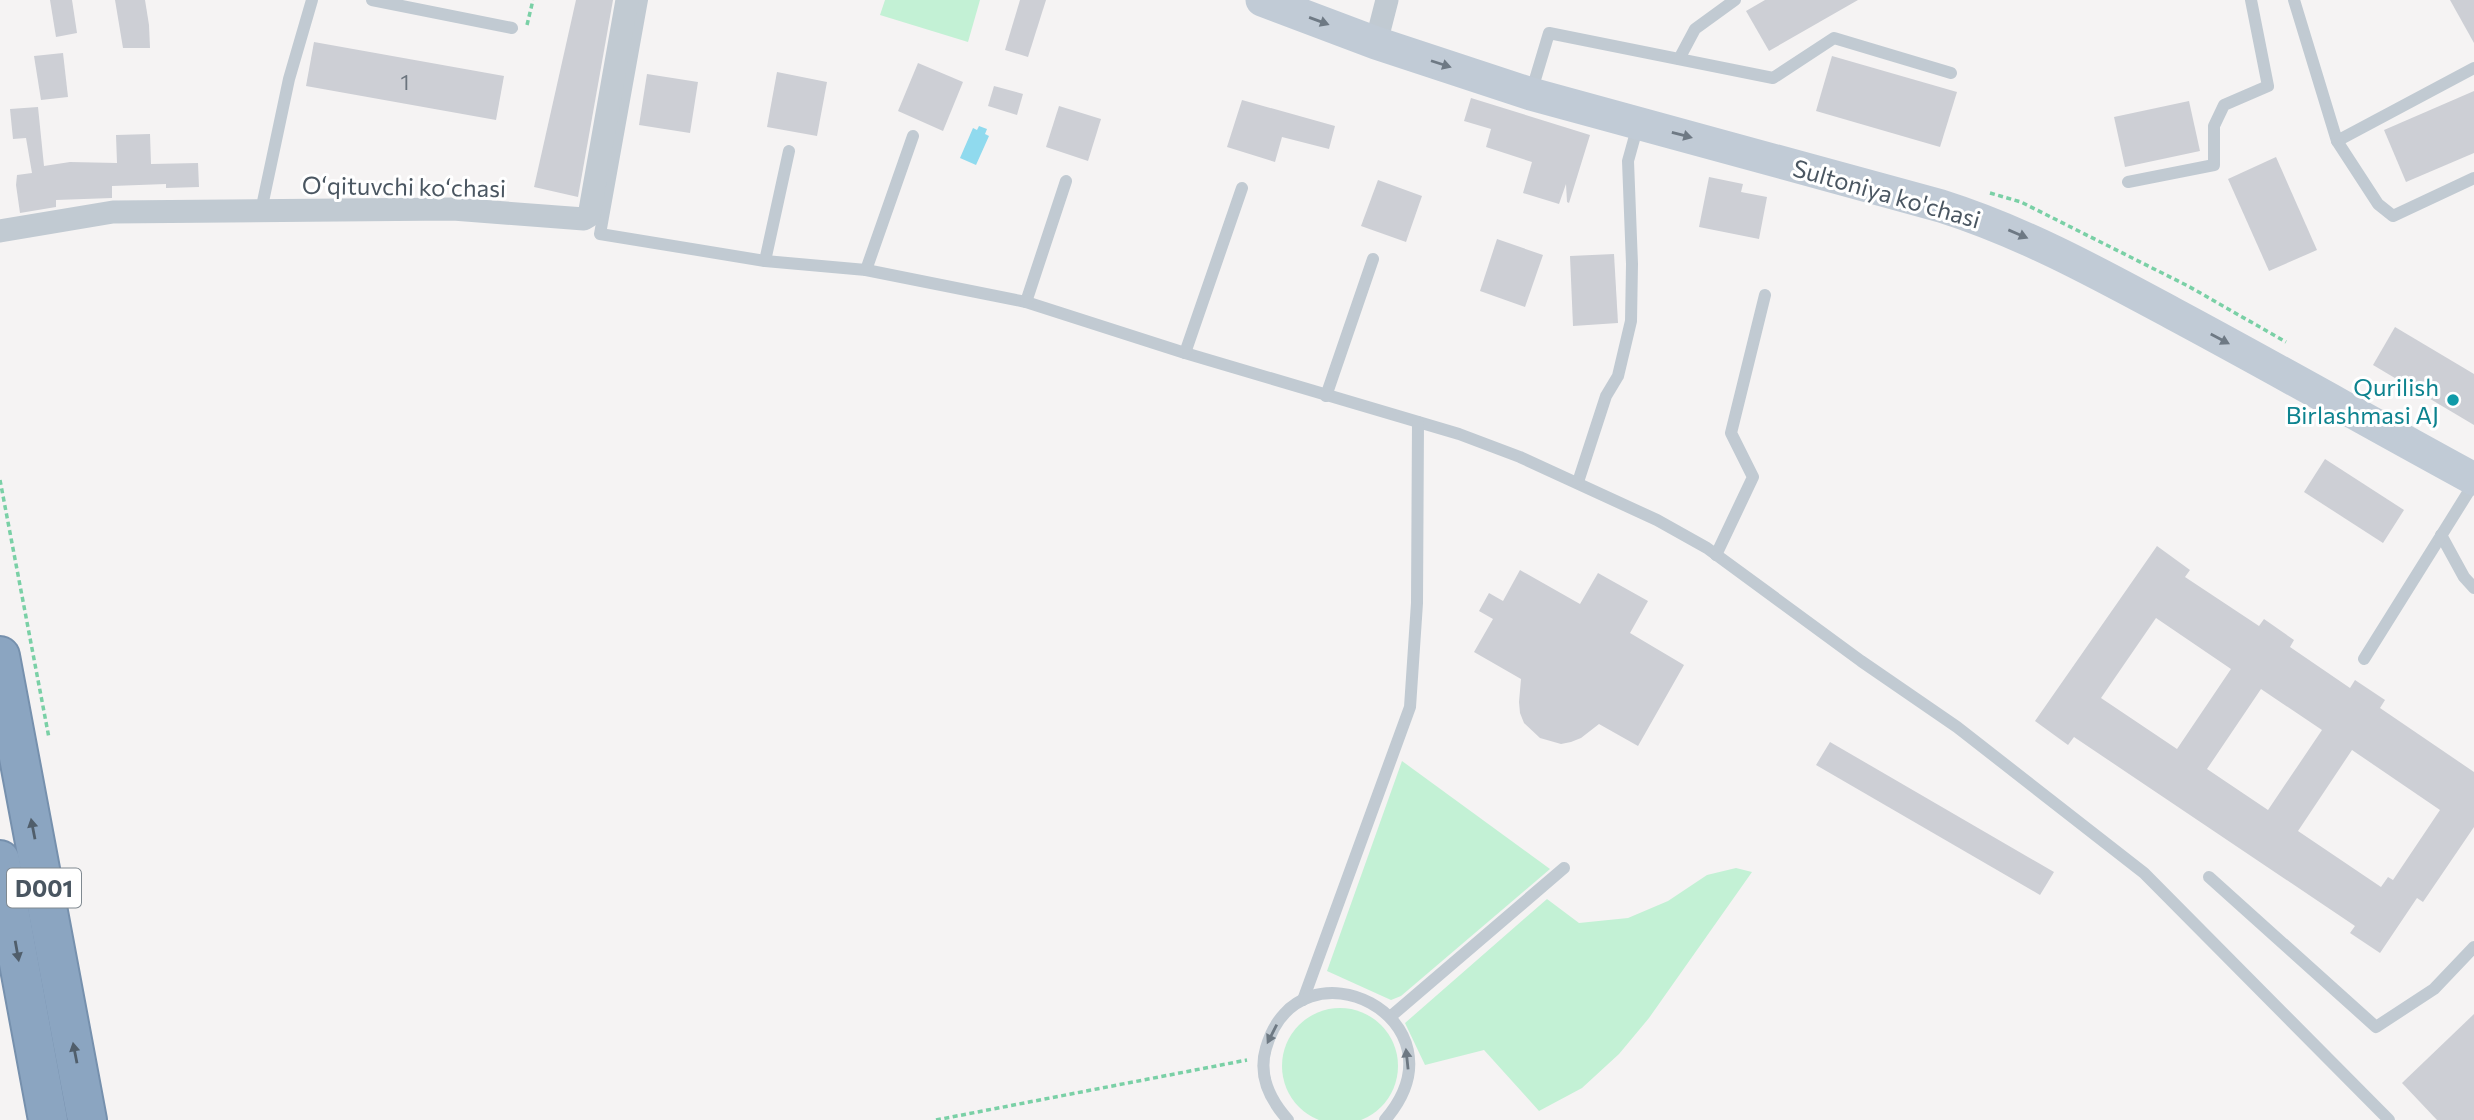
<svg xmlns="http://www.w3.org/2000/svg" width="2474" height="1120" font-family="Commissioner,sans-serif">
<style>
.green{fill:#c3f1d5}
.water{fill:#90daee}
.building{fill:#cdcfd5;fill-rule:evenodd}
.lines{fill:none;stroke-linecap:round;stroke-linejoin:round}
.highway-casing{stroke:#7690ad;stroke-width:42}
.path{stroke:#7ad0a6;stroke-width:3.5;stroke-dasharray:5 3.5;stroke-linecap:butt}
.lane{stroke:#c1cad2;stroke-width:12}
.street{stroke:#c1cad2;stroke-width:23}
.secondary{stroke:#c1cbd6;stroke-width:33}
.highway{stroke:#8ba5c1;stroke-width:38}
.oneway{fill:#6e7984}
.oneway2{fill:#505e6b}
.oneway3{fill:#6e7983}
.culture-dot{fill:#0f9aa8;stroke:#fff;stroke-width:2.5}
.labels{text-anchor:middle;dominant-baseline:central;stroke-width:6;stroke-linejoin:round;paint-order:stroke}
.number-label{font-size:21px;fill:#6b747e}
.shield{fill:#fff;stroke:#808990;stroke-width:2}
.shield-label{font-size:23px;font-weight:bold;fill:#4a5661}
.street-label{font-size:24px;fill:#4a5661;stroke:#fff}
.culture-label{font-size:24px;fill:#0d838f;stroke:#fff;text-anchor:end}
</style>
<rect width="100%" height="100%" fill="#f5f3f3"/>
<g class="green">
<polygon points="885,0 980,0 968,42 880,15"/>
<polygon points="1402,761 1550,869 1401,996 1391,1000 1327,971"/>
<polygon points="1736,868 1752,872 1649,1018 1619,1054 1582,1088 1539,1111 1484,1050 1425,1065 1405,1023 1547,899 1579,923 1628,918 1668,901 1707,875"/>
<circle cx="1340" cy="1066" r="58"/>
</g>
<polygon class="water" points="979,126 987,129 985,134 989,136 976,165 960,158 973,128 977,130"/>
<g class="building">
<polygon points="50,0 72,0 77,33 56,37"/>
<polygon points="115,0 145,0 149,25 150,48 123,48"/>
<polygon points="576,0 613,0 578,197 534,187"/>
<polygon points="1020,0 1046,0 1028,57 1005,50"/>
<polygon points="1765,0 1858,0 1769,51 1746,11"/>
<polygon points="2450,0 2474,0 2474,43"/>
<polygon points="314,42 504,76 496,120 306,86"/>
<polygon points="63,53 68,97 41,100 34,56"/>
<polygon points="1832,56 1957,92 1940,147 1816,111"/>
<polygon points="918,63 963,82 943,131 898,111"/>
<polygon points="777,72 827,82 817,136 767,127"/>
<polygon points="647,74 698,82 690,133 639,125"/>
<polygon points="994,86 1023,94 1017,115 988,106"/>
<polygon points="2474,91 2474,153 2406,182 2384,130"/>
<polygon points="1471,98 1590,135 1569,203 1567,202 1566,184 1559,204 1523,193 1532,162 1486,147 1491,129 1464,121"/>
<polygon points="1242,100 1335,126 1329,149 1282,137 1275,162 1227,147"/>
<polygon points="2189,101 2200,151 2125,167 2114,117"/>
<polygon points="1059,106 1101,119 1088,161 1046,147"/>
<polygon points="38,107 44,166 70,162 117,163 116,135 150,134 151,164 198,163 199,187 166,188 166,184 112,186 112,198 56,200 56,207 20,213 16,185 17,175 32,173 26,138 13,139 10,109"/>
<polygon points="2276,157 2317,250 2269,271 2228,179"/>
<polygon points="1709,177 1743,184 1741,192 1767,197 1759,239 1699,227"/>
<polygon points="1378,180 1422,196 1406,242 1361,226"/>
<polygon points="1497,239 1543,255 1525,307 1480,291"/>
<polygon points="1614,254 1618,323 1573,326 1570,256"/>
<polygon points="2395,327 2474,374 2474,425 2373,365"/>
<polygon points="2325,459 2404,510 2383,543 2304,492"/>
<path d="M2157,546l33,24 -5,7 74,49 5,-7 30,21 -4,7 60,41 5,-8 30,20 -5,8 94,64v55l-51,75 -6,-4 -37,55 -30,-20 5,-7 -281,-189 -6,8 -33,-24zM2156,618l75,51 -54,80 -76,-51zM2261,689l61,41 -54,80 -61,-41zM2352,750l88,60 -47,70 -5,-3 -7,10 -83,-56z"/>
<polygon points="1520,570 1580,604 1598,573 1648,601 1630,633 1684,665 1638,746 1599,724 1581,738 1571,742 1561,744 1540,738 1524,723 1520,713 1519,702 1521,679 1474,652 1493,619 1479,611 1489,593 1503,601"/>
<polygon points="1830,742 2054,872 2040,895 1816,765"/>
<polygon points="2474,1014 2474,1120 2437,1120 2402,1083"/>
</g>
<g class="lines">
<g class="highway-casing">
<g id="highway">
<polyline points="0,656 87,1120"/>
<polyline points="0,860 48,1120"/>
</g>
</g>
<g class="path">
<polyline points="527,25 533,0"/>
<polyline points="1990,193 2021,202 2188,286 2286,342"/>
<polyline points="0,480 49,738"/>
<polyline points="936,1120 1247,1060"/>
</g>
<g class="lane">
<polyline points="372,0 512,28"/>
<polyline points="642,0 600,234 765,261 866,270 1026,302 1185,353 1459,434 1520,457 1657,520 1707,548 1861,661 1957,727 2144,873 2389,1120"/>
<polyline points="2294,0 2337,141 2474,68"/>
<polyline points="1679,59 1695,29 1735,0"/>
<polyline points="1531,93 1549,33 1773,78 1834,38 1951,73"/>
<polyline points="2337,141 2378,204 2393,216 2474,178"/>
<polyline points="2128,182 2214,165 2214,126 2224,105 2268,86 2251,0"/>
<polyline points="261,211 289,79 312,0"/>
<polyline points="765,261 789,151"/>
<polyline points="866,270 913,136"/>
<polyline points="1026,302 1066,181"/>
<polyline points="1185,353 1242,188"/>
<polyline points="1326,396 1373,259"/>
<polyline points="1578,482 1606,396 1618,376 1631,321 1632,264 1628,161 1638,125"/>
<polyline points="2441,535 2464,577 2474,588"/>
<polyline points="1716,555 1753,477 1731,433 1765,295"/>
<polyline points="2364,659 2474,483"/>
<polyline points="2209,877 2376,1027 2434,989 2474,947"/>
<polyline points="1303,1000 1410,707 1417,603 1418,422"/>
<polyline points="1390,1017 1564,868"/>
<path d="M1288,1120c-18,-20 -30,-45 -22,-72 33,-115 206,-29 119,72"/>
</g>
<g class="street">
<polyline points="1376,43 1387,0"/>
<polyline points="0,231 113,212 453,209 584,219 589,216 627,0"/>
</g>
<path class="secondary" d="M1262,0l114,43 155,51 410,112c82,26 155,66 231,107 101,54 201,111 302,166"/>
<use href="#highway" class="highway"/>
</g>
<defs><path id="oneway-solid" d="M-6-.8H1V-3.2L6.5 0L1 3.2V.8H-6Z" transform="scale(1.75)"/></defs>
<g class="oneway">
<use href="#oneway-solid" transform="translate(1319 21) rotate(20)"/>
<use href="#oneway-solid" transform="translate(1441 64) rotate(18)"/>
<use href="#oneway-solid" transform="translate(1682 135) rotate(15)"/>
<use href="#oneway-solid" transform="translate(2018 234) rotate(23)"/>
<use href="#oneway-solid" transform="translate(2220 339) rotate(28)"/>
</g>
<g class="oneway2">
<use href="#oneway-solid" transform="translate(33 829) rotate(-101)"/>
<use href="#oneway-solid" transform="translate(17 951) rotate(80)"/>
<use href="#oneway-solid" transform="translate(75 1053) rotate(-101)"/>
</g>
<g class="oneway3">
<use href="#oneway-solid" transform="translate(1272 1034) rotate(117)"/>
<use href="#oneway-solid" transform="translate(1407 1059) rotate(-96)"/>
</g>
<circle class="culture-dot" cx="2453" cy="400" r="7"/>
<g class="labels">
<g class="number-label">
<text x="405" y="81">1</text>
</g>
<rect class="shield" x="7" y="868.5" width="74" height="39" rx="5"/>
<g class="shield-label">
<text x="44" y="888">D001</text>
</g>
<g class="street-label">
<text transform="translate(404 186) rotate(1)">Oʻqituvchi koʻchasi</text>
<text transform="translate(1887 193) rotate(16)">Sultoniya ko'chasi</text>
</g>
<g class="culture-label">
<text x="2439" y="386">Qurilish<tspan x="2439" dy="28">Birlashmasi AJ</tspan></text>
</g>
</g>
</svg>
